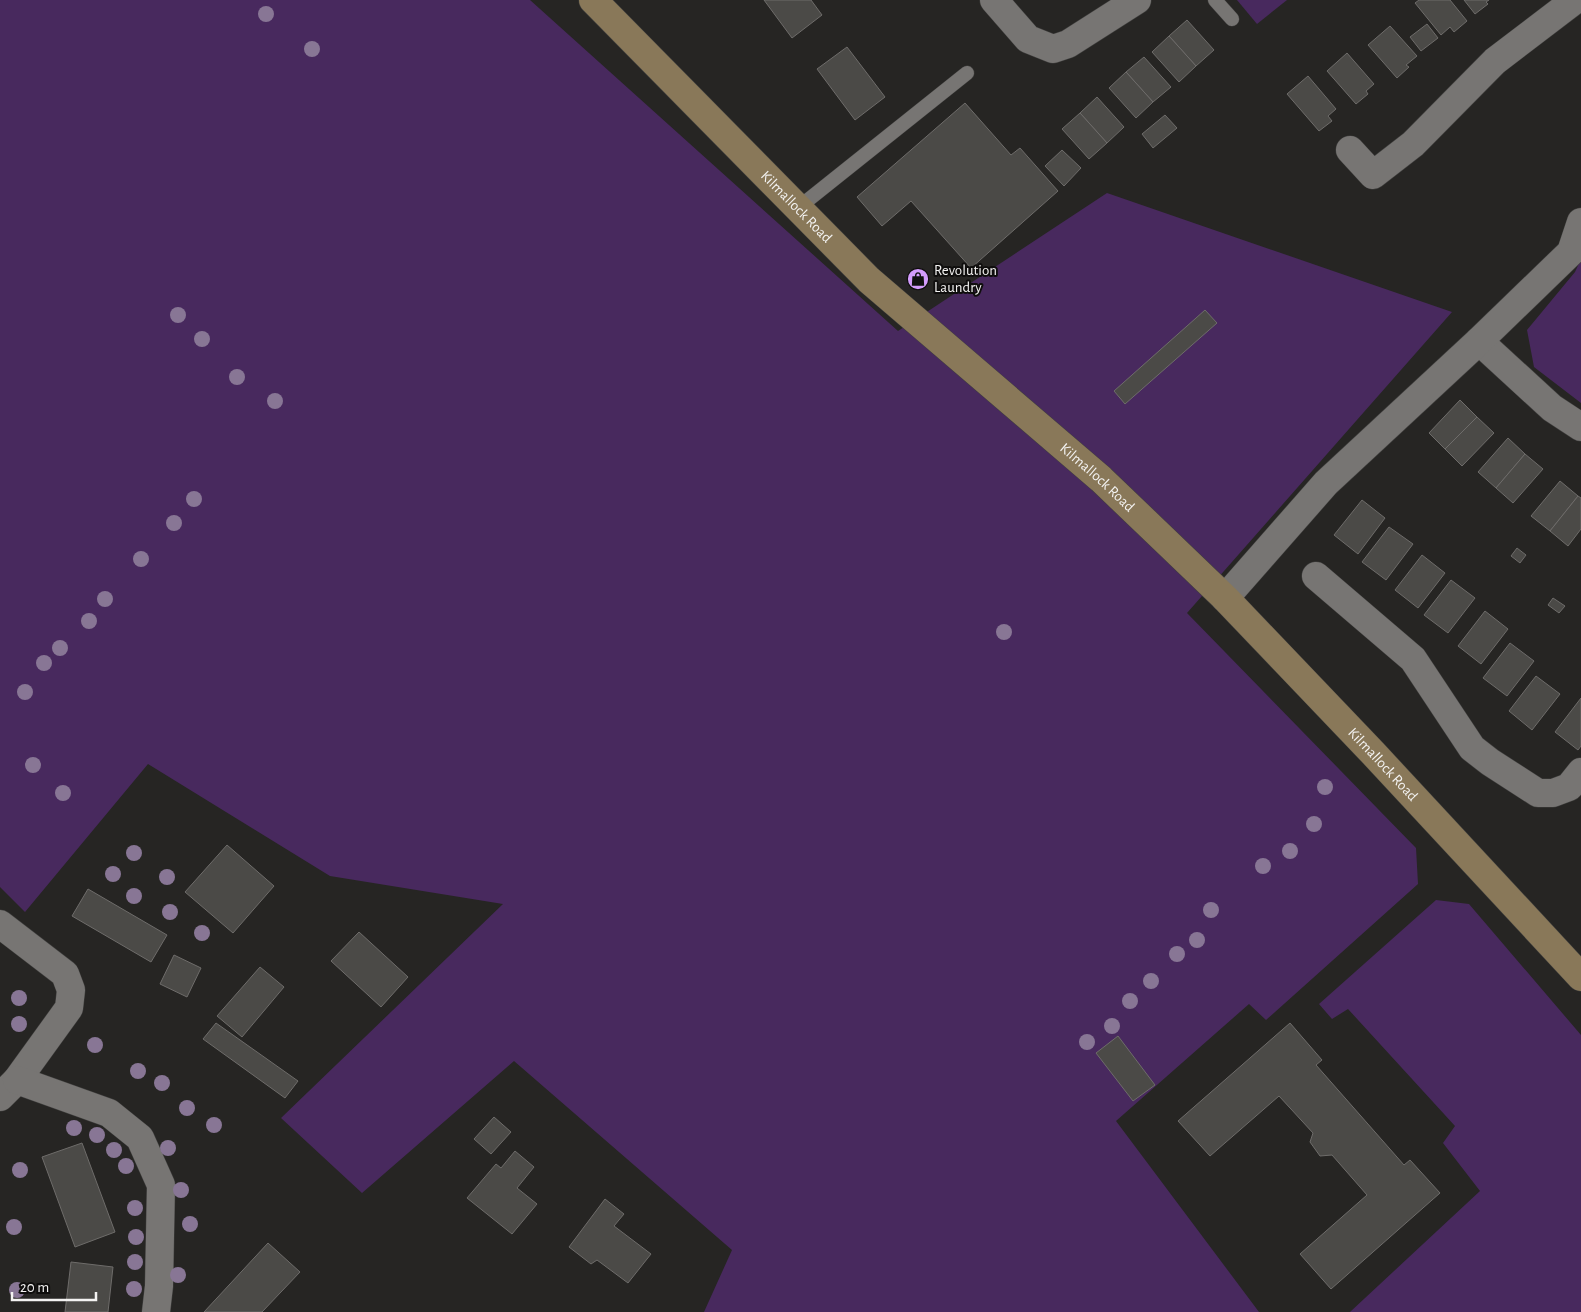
<svg xmlns="http://www.w3.org/2000/svg" width="1581" height="1312" font-family="'Alegreya Sans',sans-serif">
<style>
.green{fill:#48295e}
.building{fill:#4b4a47;stroke:#6e6c6a}
.lines{fill:none;stroke-linecap:round;stroke-linejoin:round}
.lane-casing{stroke:#41403f;stroke-width:15}
.street-casing{stroke:#41403f;stroke-width:29}
.secondary-casing{stroke:#41403f;stroke-width:29}
.lane{stroke:#777573;stroke-width:14}
.street{stroke:#777573;stroke-width:28}
.secondary{stroke:#897859;stroke-width:28}
.tree{fill:#887695}
.labels{text-anchor:middle;dominant-baseline:central;stroke-width:4;stroke-linejoin:round;paint-order:stroke}
.street-label{font-size:15px;fill:#f4f3f2;stroke:#0f0e0d}
.poi-label{font-size:15px;fill:#f4f3f2;stroke:#0f0e0d;text-anchor:start}
</style>
<rect width="100%" height="100%" fill="#262523"/>
<g class="green">
<polygon points="0,0 530,0 898,331 1107,193 1452,312 1187,613 1416,848 1418,884 1266,1020 1249,1004 1116,1121 1259,1312 704,1312 732,1250 514,1061 362,1193 281,1118 503,904 330,876 148,764 25,912 0,887"/>
<polygon points="1237,0 1287,0 1257,24"/>
<polygon points="1581,259 1581,403 1534,367 1527,330 1575,272"/>
<polygon points="1436,900 1469,904 1581,1035 1581,1312 1350,1312 1480,1191 1443,1143 1455,1126 1348,1009 1332,1019 1319,1004"/>
</g>
<g class="building">
<polygon points="764,0 811,0 822,15 792,38"/>
<polygon points="1419,0 1450,0 1467,21 1454,32 1450,27 1441,35 1415,3"/>
<polygon points="1464,0 1489,0 1486,2 1488,4 1475,14"/>
<polygon points="1187,20 1214,50 1196,66 1169,36"/>
<polygon points="1427,24 1438,38 1421,51 1410,37"/>
<polygon points="1390,26 1417,56 1406,65 1409,67 1397,78 1368,45"/>
<polygon points="1169,36 1196,66 1179,82 1152,52"/>
<polygon points="847,47 885,97 855,120 817,69"/>
<polygon points="1347,53 1374,84 1366,91 1368,94 1356,104 1327,71"/>
<polygon points="1144,57 1171,87 1153,102 1126,72"/>
<polygon points="1126,72 1153,102 1136,118 1109,88"/>
<polygon points="1308,76 1336,109 1328,116 1332,121 1319,131 1287,94"/>
<polygon points="1097,97 1124,127 1107,143 1080,113"/>
<polygon points="965,103 1011,155 1020,148 1058,191 971,268 911,201 882,226 857,197"/>
<polygon points="1080,113 1107,143 1089,159 1062,129"/>
<polygon points="1165,115 1177,128 1153,148 1142,134"/>
<polygon points="1062,150 1081,168 1064,186 1045,166"/>
<polygon points="1205,310 1217,323 1125,404 1114,391"/>
<polygon points="1460,400 1477,417 1445,449 1429,433"/>
<polygon points="1477,417 1494,433 1462,466 1445,449"/>
<polygon points="1508,438 1525,454 1496,488 1478,472"/>
<polygon points="1525,454 1543,469 1513,503 1496,488"/>
<polygon points="1560,481 1578,496 1550,531 1531,516"/>
<polygon points="1578,496 1581,498 1581,529 1568,546 1550,531"/>
<polygon points="1362,500 1385,518 1358,554 1334,535"/>
<polygon points="1389,527 1413,544 1386,580 1362,562"/>
<polygon points="1517,548 1526,555 1520,563 1511,556"/>
<polygon points="1422,555 1445,573 1418,608 1395,590"/>
<polygon points="1451,580 1475,598 1448,633 1424,615"/>
<polygon points="1553,598 1565,606 1559,613 1548,605"/>
<polygon points="1485,611 1508,629 1481,664 1458,646"/>
<polygon points="1510,643 1534,661 1507,696 1483,678"/>
<polygon points="1536,676 1560,694 1532,730 1509,711"/>
<polygon points="1581,698 1581,746 1578,750 1555,732"/>
<polygon points="227,845 274,886 233,933 185,892"/>
<polygon points="88,889 167,935 151,962 72,916"/>
<polygon points="359,932 408,977 381,1007 331,961"/>
<polygon points="174,955 201,968 187,997 160,984"/>
<polygon points="260,967 284,987 242,1037 217,1016"/>
<polygon points="216,1023 298,1081 285,1098 203,1039"/>
<polygon points="1290,1023 1322,1060 1316,1065 1404,1165 1410,1160 1440,1193 1331,1289 1300,1254 1367,1195 1332,1155 1320,1156 1310,1142 1313,1133 1279,1096 1210,1156 1178,1121"/>
<polygon points="1118,1036 1155,1085 1133,1101 1096,1053"/>
<polygon points="494,1117 511,1132 491,1154 474,1139"/>
<polygon points="82,1143 115,1232 75,1247 42,1157"/>
<polygon points="515,1151 534,1167 517,1188 537,1204 512,1234 467,1198 496,1164 501,1168"/>
<polygon points="605,1199 624,1214 614,1226 651,1254 628,1283 597,1260 591,1264 569,1247"/>
<polygon points="268,1243 300,1272 262,1312 204,1312"/>
<polygon points="71,1262 113,1267 108,1312 65,1312"/>
</g>
<g class="lines">
<g class="lane-casing">
<g id="lane">
<polyline points="1215,0 1232,19"/>
<polyline points="798,208 967,73"/>
</g>
</g>
<g class="street-casing">
<g id="street">
<polyline points="994,0 1028,39 1053,49 1068,44 1137,0"/>
<polyline points="1350,150 1373,175 1413,144 1495,61 1575,0"/>
<polyline points="1479,341 1552,408 1581,427"/>
<polyline points="1316,576 1413,659 1472,748 1490,762 1538,793 1553,793 1569,787 1581,772"/>
<polyline points="1225,598 1326,483 1479,341 1571,252 1581,222"/>
<polyline points="0,924 65,974 71,990 69,1008 17,1080 0,1097"/>
<polyline points="17,1080 109,1113 140,1138 161,1185 159,1286 156,1312"/>
</g>
</g>
<g class="secondary-casing">
<g id="secondary">
<path id="s1" d="M593,0l276,280 232,199 124,119 148,155 208,224"/>
</g>
</g>
<use href="#lane" class="lane"/>
<use href="#street" class="street"/>
<use href="#secondary" class="secondary"/>
</g>
<g class="tree">
<circle cx="266" cy="14" r="8"/>
<circle cx="312" cy="49" r="8"/>
<circle cx="178" cy="315" r="8"/>
<circle cx="202" cy="339" r="8"/>
<circle cx="237" cy="377" r="8"/>
<circle cx="275" cy="401" r="8"/>
<circle cx="194" cy="499" r="8"/>
<circle cx="174" cy="523" r="8"/>
<circle cx="141" cy="559" r="8"/>
<circle cx="105" cy="599" r="8"/>
<circle cx="89" cy="621" r="8"/>
<circle cx="1004" cy="632" r="8"/>
<circle cx="60" cy="648" r="8"/>
<circle cx="44" cy="663" r="8"/>
<circle cx="25" cy="692" r="8"/>
<circle cx="33" cy="765" r="8"/>
<circle cx="1325" cy="787" r="8"/>
<circle cx="63" cy="793" r="8"/>
<circle cx="1314" cy="824" r="8"/>
<circle cx="1290" cy="851" r="8"/>
<circle cx="134" cy="853" r="8"/>
<circle cx="1263" cy="866" r="8"/>
<circle cx="113" cy="874" r="8"/>
<circle cx="167" cy="877" r="8"/>
<circle cx="134" cy="896" r="8"/>
<circle cx="1211" cy="910" r="8"/>
<circle cx="170" cy="912" r="8"/>
<circle cx="202" cy="933" r="8"/>
<circle cx="1197" cy="940" r="8"/>
<circle cx="1177" cy="954" r="8"/>
<circle cx="1151" cy="981" r="8"/>
<circle cx="19" cy="998" r="8"/>
<circle cx="1130" cy="1001" r="8"/>
<circle cx="19" cy="1024" r="8"/>
<circle cx="1112" cy="1026" r="8"/>
<circle cx="1087" cy="1042" r="8"/>
<circle cx="95" cy="1045" r="8"/>
<circle cx="138" cy="1071" r="8"/>
<circle cx="162" cy="1083" r="8"/>
<circle cx="187" cy="1108" r="8"/>
<circle cx="214" cy="1125" r="8"/>
<circle cx="74" cy="1128" r="8"/>
<circle cx="97" cy="1135" r="8"/>
<circle cx="168" cy="1148" r="8"/>
<circle cx="114" cy="1150" r="8"/>
<circle cx="126" cy="1166" r="8"/>
<circle cx="20" cy="1170" r="8"/>
<circle cx="181" cy="1190" r="8"/>
<circle cx="135" cy="1208" r="8"/>
<circle cx="190" cy="1224" r="8"/>
<circle cx="14" cy="1227" r="8"/>
<circle cx="136" cy="1237" r="8"/>
<circle cx="135" cy="1262" r="8"/>
<circle cx="178" cy="1275" r="8"/>
<circle cx="134" cy="1289" r="8"/>
<circle cx="17" cy="1290" r="8"/>
</g>
<defs>
<g id="shop-disc" transform="scale(1.125)"><circle r="9.5" fill="#d39cfc" stroke="#0f0e0d"/><path d="M-5-2.5h2.3a2.7 3.5 0 0 1 5.4 0H5L5.5 6h-11ZM-1.5-2.5h3a1.5 2.3 0 0 0-3 0Z" fill="#111"/></g>
</defs>
<g fill-rule="evenodd">
<use href="#shop-disc" x="918" y="279"/>
</g>
<g class="labels">
<g class="street-label">
<text stroke="none"><textPath href="#s1" startOffset="290">Kilmallock Road</textPath></text>
<text stroke="none"><textPath href="#s1" startOffset="695">Kilmallock Road</textPath></text>
<text stroke="none"><textPath href="#s1" startOffset="1100">Kilmallock Road</textPath></text>
</g>
<g class="poi-label">
<text x="934" y="270">Revolution<tspan x="934" dy="17">Laundry</tspan></text>
</g>
</g>
<path d="M12 1292v8h84v-8" fill="none" stroke="#f4f3f2" stroke-width="2.5"/>
<text x="20" y="1292" font-size="15" fill="#f4f3f2" stroke="#0f0e0d" stroke-width="4" paint-order="stroke">20 m</text>
</svg>
